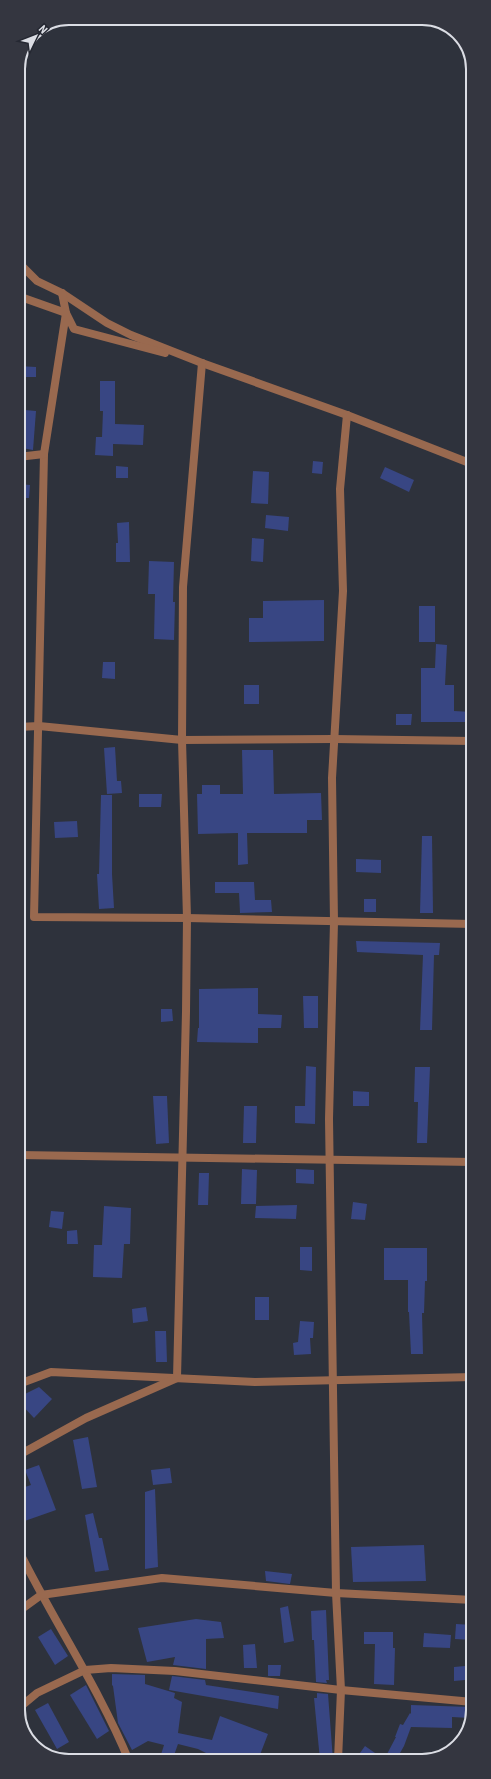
<svg xmlns="http://www.w3.org/2000/svg" width="491" height="1779" font-family="'Roboto Condensed',sans-serif">
<style>
.building{fill:#384683}
.lines{fill:none;stroke-linecap:round;stroke-linejoin:round}
.minor{stroke:#99694f;stroke-width:8}
.rim{fill:none;stroke:#dbdde4;stroke-width:2}
</style>
<rect width="100%" height="100%" fill="#2e323c"/>
<g class="building">
<polygon points="18,366 36,367 36,377 18,377"/>
<polygon points="100,381 115,381 115,424 144,425 143,445 113,444 113,456 95,455 96,437 102,437 103,411 100,411"/>
<polygon points="25,410 36,411 33,450 22,448"/>
<polygon points="313,461 323,462 322,474 312,473"/>
<polygon points="116,466 128,467 128,478 116,478"/>
<polygon points="385,467 414,480 409,492 380,478"/>
<polygon points="253,471 269,472 268,504 251,503"/>
<polygon points="18,484 30,485 29,498 18,498"/>
<polygon points="266,515 289,517 288,531 265,528"/>
<polygon points="129,522 130,562 116,562 116,543 118,543 117,523"/>
<polygon points="252,538 264,539 263,562 251,561"/>
<polygon points="149,561 174,562 173,602 175,602 174,640 154,639 155,594 148,594"/>
<polygon points="324,600 324,641 249,642 249,618 263,618 263,601"/>
<rect x="419" y="606" width="16" height="36"/>
<polygon points="436,644 447,645 445,685 454,685 454,711 472,712 472,722 421,722 421,668 435,668"/>
<polygon points="103,662 115,662 115,679 102,678"/>
<rect x="244" y="685" width="15" height="19"/>
<polygon points="396,714 412,714 411,725 396,725"/>
<polygon points="115,747 117,781 121,781 122,793 107,794 104,748"/>
<polygon points="242,750 273,750 274,794 321,793 322,820 307,820 307,833 247,833 248,864 238,865 238,833 198,834 197,794 202,794 202,785 220,785 220,794 243,794"/>
<polygon points="139,794 162,794 161,807 139,807"/>
<polygon points="101,795 112,795 112,874 114,908 99,909 97,874 99,874"/>
<polygon points="77,821 78,837 55,838 54,822"/>
<polygon points="422,836 432,836 433,913 420,913"/>
<polygon points="356,859 381,860 381,873 356,872"/>
<polygon points="215,882 254,882 255,900 271,900 272,912 240,913 239,893 215,893"/>
<rect x="364" y="899" width="12" height="13"/>
<polygon points="356,941 440,943 439,955 434,955 432,1030 420,1030 423,955 357,952"/>
<polygon points="258,988 258,1014 282,1015 281,1028 258,1028 258,1043 197,1042 198,1028 199,1028 199,989"/>
<polygon points="303,996 318,996 318,1028 304,1028"/>
<polygon points="161,1009 172,1009 173,1021 161,1022"/>
<polygon points="306,1066 316,1067 315,1124 295,1123 295,1106 305,1106"/>
<polygon points="415,1067 430,1067 427,1143 417,1143 418,1102 414,1102"/>
<polygon points="353,1091 369,1092 369,1106 353,1106"/>
<polygon points="153,1096 167,1096 169,1143 156,1144"/>
<polygon points="244,1106 257,1106 256,1143 243,1143"/>
<polygon points="242,1169 257,1170 256,1204 241,1204"/>
<polygon points="296,1169 314,1170 314,1184 296,1183"/>
<polygon points="199,1173 209,1173 208,1205 198,1205"/>
<polygon points="353,1202 367,1204 365,1220 351,1219"/>
<polygon points="297,1205 296,1219 255,1218 256,1206"/>
<polygon points="104,1206 131,1208 130,1244 124,1244 122,1278 93,1277 94,1245 102,1245"/>
<polygon points="51,1211 64,1212 62,1229 49,1227"/>
<polygon points="77,1230 78,1244 67,1244 67,1231"/>
<polygon points="300,1247 312,1247 312,1271 300,1270"/>
<polygon points="384,1248 427,1248 427,1281 425,1281 424,1313 422,1313 423,1354 411,1354 409,1312 408,1312 408,1280 384,1280"/>
<rect x="255" y="1297" width="14" height="23"/>
<polygon points="146,1307 148,1321 133,1323 132,1309"/>
<polygon points="300,1321 314,1322 313,1338 310,1338 311,1354 294,1355 293,1343 298,1342"/>
<polygon points="155,1331 166,1331 167,1362 156,1362"/>
<polygon points="39,1387 52,1399 34,1418 19,1402 19,1397"/>
<polygon points="88,1437 97,1487 82,1489 73,1440"/>
<polygon points="39,1465 56,1510 19,1523 19,1489 31,1485 25,1470"/>
<polygon points="170,1468 172,1483 153,1485 151,1470"/>
<polygon points="155,1489 158,1567 145,1569 145,1492"/>
<polygon points="93,1513 99,1538 102,1538 109,1570 95,1572 85,1515"/>
<polygon points="424,1545 426,1581 353,1582 351,1547"/>
<polygon points="265,1571 292,1574 290,1584 266,1581"/>
<polygon points="288,1606 294,1641 284,1643 280,1608"/>
<polygon points="326,1610 329,1680 326,1680 327,1683 316,1682 314,1640 312,1640 311,1611"/>
<polygon points="196,1619 221,1622 224,1638 206,1639 206,1669 173,1665 175,1657 147,1662 138,1628"/>
<polygon points="456,1624 473,1625 473,1640 455,1639"/>
<polygon points="51,1629 68,1656 55,1665 38,1637"/>
<polygon points="364,1632 393,1632 393,1648 395,1648 394,1685 374,1684 375,1644 364,1644"/>
<polygon points="424,1633 451,1635 450,1648 423,1647"/>
<polygon points="255,1644 257,1668 244,1668 243,1645"/>
<polygon points="268,1665 281,1665 280,1676 268,1676"/>
<polygon points="465,1666 465,1680 454,1681 454,1667"/>
<polygon points="112,1674 145,1675 145,1684 175,1693 174,1698 182,1702 178,1733 212,1740 220,1716 268,1734 258,1760 220,1760 198,1749 178,1744 172,1761 159,1761 164,1745 148,1741 132,1750 118,1723 113,1686 112,1685"/>
<polygon points="172,1676 205,1680 206,1685 279,1696 278,1709 169,1690"/>
<polygon points="86,1685 109,1731 97,1739 70,1695"/>
<polygon points="317,1693 328,1694 333,1760 320,1760 314,1698 317,1698"/>
<polygon points="48,1703 69,1742 57,1749 35,1710"/>
<polygon points="411,1705 471,1707 470,1718 452,1717 452,1728 411,1727 404,1746 396,1760 394,1760 386,1756 396,1737 395,1737 400,1724 403,1725 410,1713 411,1714"/>
<polygon points="365,1746 385,1760 355,1760"/>
</g>
<g class="lines">
<g class="minor">
<polyline points="18,75 19,66"/>
<polyline points="18,262 37,281 62,293 107,323 131,335 202,363 347,415 472,464"/>
<polyline points="62,293 66,313 44,454 34,917 187,918 473,924"/>
<polyline points="18,296 66,313 74,329 165,353"/>
<polyline points="18,457 44,454"/>
<polyline points="18,727 39,726 182,740 334,739 472,741"/>
<polyline points="19,1155 473,1162"/>
<polyline points="19,1384 51,1372 255,1382 473,1377"/>
<polyline points="19,1455 86,1418 177,1378 186,1012 187,918 182,740 183,587 202,363"/>
<path d="M19,1551c35,71 80,137 110,210"/>
<polyline points="19,1611 41,1595 162,1578 336,1593 473,1600"/>
<polyline points="19,1708 37,1693 85,1670 111,1668 175,1671 341,1690 473,1702"/>
<polyline points="338,1760 341,1690 336,1593 329,1119 334,922 332,778 343,591 340,489 347,415"/>
</g>
</g>
<path d="M0 0H491V1779H0ZM69 25H422A44 44 0 0 1 466 69V1710A44 44 0 0 1 422 1754H69A44 44 0 0 1 25 1710V69A44 44 0 0 1 69 25Z" fill="#343640" fill-rule="evenodd"/>
<path class="rim" d="M69 25H422A44 44 0 0 1 466 69V1710A44 44 0 0 1 422 1754H69A44 44 0 0 1 25 1710V69A44 44 0 0 1 69 25Z"/>
<g transform="translate(36 36) rotate(47)" stroke="#252832" stroke-width="3" paint-order="stroke">
<path d="M0-3L7 15L0 10L-7 15Z" fill="#dbdde4"/>
<text y="-6" font-size="11" font-weight="bold" text-anchor="middle" fill="#dbdde4">N</text>
</g>
</svg>
